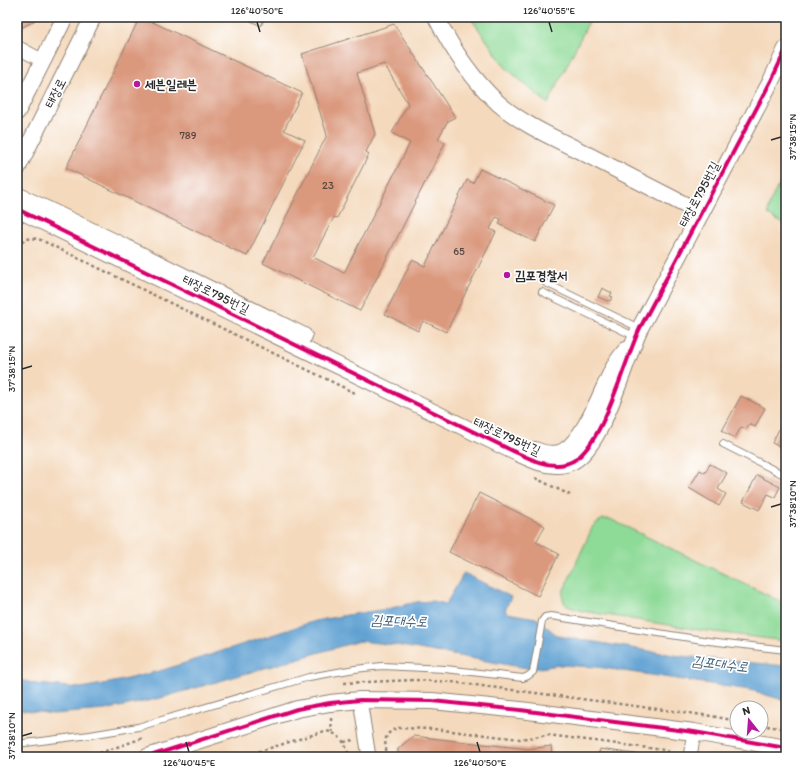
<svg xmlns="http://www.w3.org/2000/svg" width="803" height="774" font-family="Itim,'Poor Story',sans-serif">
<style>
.green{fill:#8eda97;stroke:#5c8261}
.water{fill:#5fa0d2;stroke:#45667e}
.building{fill:#da987d;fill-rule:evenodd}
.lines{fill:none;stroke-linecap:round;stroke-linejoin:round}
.service-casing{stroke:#908274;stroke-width:8}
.minor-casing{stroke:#908274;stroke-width:15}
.tertiary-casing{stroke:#908274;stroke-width:18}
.path{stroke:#908274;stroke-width:2.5;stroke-dasharray:3 3;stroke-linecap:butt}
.service{stroke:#fff;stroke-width:6}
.minor{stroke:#fff;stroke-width:13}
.tertiary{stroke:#fff;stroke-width:16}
.cycleway-casing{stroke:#fff;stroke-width:6}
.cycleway{stroke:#d6006c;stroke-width:4}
.ticks{fill:none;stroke:#2b2b2b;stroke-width:1.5}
.poi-dot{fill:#b5179e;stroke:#fff;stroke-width:1.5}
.labels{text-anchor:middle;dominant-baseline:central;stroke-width:3.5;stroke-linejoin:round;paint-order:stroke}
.number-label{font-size:11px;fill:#574640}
.poi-label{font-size:13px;font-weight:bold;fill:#2b2b2b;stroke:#fff;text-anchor:start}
.street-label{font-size:13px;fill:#2b2b2b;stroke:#fff}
.water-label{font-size:14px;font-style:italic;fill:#426076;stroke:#fff}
.neatline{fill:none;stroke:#2b2b2b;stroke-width:1.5}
.ticks-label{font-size:10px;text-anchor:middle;fill:#2b2b2b}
</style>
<rect width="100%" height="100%" fill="#fff"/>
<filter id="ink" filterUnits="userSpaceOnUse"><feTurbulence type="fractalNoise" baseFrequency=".025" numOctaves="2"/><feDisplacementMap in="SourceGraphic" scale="8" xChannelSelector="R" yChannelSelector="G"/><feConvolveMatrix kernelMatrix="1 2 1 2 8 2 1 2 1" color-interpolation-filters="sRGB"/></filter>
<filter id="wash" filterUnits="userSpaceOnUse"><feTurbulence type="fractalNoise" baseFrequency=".012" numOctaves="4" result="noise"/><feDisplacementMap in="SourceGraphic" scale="16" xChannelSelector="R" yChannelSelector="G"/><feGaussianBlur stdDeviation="0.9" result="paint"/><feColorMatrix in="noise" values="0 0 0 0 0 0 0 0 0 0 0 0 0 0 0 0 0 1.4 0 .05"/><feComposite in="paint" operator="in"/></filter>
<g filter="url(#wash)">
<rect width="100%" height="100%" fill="#f4d9bc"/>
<g class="green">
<polygon points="470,17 591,17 548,104 506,68"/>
<path d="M786,175v50c-5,-3 -13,-6 -17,-10 -5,-7 11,-31 14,-38z"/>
<path d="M603,519h7l176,85v37l-87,-11 -117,-19c-12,-4 -21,-4 -19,-19l30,-66 5,-4z"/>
</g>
<polygon class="water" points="464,573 511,597 505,610 508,613 536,618 558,636 680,656 786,666 786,701 750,690 597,667 559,665 532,669 396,645 359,641 157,699 105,710 53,714 17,709 17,679 36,684 81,688 119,681 163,670 315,621 347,615 387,609 417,602 432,601 446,604"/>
<g id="blocks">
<g class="building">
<polygon points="17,17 36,17 34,21 21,28 17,26"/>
<polygon points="140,17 142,17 302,93 284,130 305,140 247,256 66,168"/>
<polygon points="243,17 265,17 261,26"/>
<path d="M394,24l61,93 -8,5 -9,17 7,4 -85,168 -97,-48 64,-128 -25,-81zM384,64l24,40 -16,29 18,10 -66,130 -31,-16 21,-40 3,1 32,-64 -3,-2 9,-18 -18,-61z"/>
<polygon points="480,169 554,205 535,242 499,224 501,219 496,217 490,229 496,232 446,332 423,321 418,331 385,314 412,260 425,266 467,180 473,183"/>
<polygon points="602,288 612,293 610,296 613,297 610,301 608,300 607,301 598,297"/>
<polygon points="741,396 765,408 755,427 749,424 746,429 741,427 735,438 722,431"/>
<polygon points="786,416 786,450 772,443"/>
<polygon points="710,464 727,473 718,489 726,494 719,506 689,488 700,470 705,473"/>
<polygon points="757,475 780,487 775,497 768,494 759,510 743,502"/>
<polygon points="479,493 545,526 536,542 559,554 538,596 449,552"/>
<polygon points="413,736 528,749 551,746 552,757 398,757 398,749"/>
<polygon points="600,749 649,756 649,757 598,757"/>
</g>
</g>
</g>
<g filter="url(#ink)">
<use href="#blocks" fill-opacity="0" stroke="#908274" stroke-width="1"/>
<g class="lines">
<g class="service-casing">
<g id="service">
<polyline points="546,283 639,328"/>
<polyline points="542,292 636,337"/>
<polyline points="723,444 786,476"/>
<polyline points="17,744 90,735 138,727 309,677 355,669 382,666 445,669 523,678 528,676 533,672 542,621 545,617 551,616 709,641 786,650"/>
</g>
</g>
<g class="minor-casing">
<g id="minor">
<polyline points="17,47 43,61"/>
<polyline points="360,700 369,757"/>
<polyline points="690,757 694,732"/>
</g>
</g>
<g class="tertiary-casing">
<g id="tertiary">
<path d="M436,17c16,32 35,61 62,86 25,22 57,35 86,50 39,20 78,40 117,60"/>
<polyline points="17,112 65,17"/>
<polyline points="17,169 93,17"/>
<polyline points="17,195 119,244 304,336"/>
<path d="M17,209l498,243c14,6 28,14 43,13 4,0 11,-2 15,-4 31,-17 51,-100 67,-133l131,-247 15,-32"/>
<path d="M535,450c10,4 20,6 29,1 22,-13 38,-62 50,-84 3,-6 8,-12 12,-17"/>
<polyline points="147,757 297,709 330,703 360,700 432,701 520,710 694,732 786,748"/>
</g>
</g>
<g class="path">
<path d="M17,245c8,-7 15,-8 24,-5l316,154"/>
<polyline points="535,478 570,495"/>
<polyline points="344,683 414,680 452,682 711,716 737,721"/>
<polyline points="331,718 332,732"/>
<polyline points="761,725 786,729"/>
<polyline points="344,742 353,740"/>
<polyline points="88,757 143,738"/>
<path d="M241,757l84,-26c15,2 21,12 24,26"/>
<polyline points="387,757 385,741 387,735 392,730 399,728 434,729 520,739 548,735 664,750 670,752 673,757"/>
<path d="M704,757c7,-4 15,-1 22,0"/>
</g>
<use href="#service" class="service"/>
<use href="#minor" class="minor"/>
<use href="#tertiary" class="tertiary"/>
<g class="cycleway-casing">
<g id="cycleway">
<path d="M17,209l498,243c14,6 28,14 43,13 4,0 11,-2 15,-4 31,-17 51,-100 67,-133l131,-247 15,-32"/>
<polyline points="147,757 297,709 330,703 360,700 432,701 520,710 694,732 786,748"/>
</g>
</g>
<use href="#cycleway" class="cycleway"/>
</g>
</g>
<path class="ticks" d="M257,22l3,10M549,22l3,10M771,140l10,-3M22,369l10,-3M771,507l10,-3M22,736l10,-3M186,742l3,10M477,742l3,10"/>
<g class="poi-dot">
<circle cx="137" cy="84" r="4"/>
<circle cx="507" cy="275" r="4"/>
</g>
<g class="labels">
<g class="number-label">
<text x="188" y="135">789</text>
<text x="328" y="185">23</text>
<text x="459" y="251">65</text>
</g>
<g class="poi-label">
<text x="145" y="84">세븐일레븐</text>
<text x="515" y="275">김포경찰서</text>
</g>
<g class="street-label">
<text transform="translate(55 93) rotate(-63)">태장로</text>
<text transform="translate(699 194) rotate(-62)">태장로795번길</text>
<text transform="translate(216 294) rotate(26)">태장로795번길</text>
<text transform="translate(507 436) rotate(25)">태장로795번길</text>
</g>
<g class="water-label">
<text transform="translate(399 621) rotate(2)">김포대수로</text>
<text transform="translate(720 664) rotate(7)">김포대수로</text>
</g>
</g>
<rect width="803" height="774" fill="none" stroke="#fff" stroke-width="44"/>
<g transform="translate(749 720) rotate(343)"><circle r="19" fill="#ffffff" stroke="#aaaaaa"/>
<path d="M0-3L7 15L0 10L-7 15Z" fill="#b5179e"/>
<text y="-6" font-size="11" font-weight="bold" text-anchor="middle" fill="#2b2b2b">N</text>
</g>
<rect x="22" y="22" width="759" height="730" class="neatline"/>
<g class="ticks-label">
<text x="257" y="14">126°40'50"E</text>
<text x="549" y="14">126°40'55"E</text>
<text transform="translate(792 137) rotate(-90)" y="4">37°38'15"N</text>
<text transform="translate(11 369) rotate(-90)" y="4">37°38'15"N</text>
<text transform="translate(792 504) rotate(-90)" y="4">37°38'10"N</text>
<text transform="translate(11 736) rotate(-90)" y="4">37°38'10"N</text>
<text x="189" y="766">126°40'45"E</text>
<text x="480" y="766">126°40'50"E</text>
</g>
</svg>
